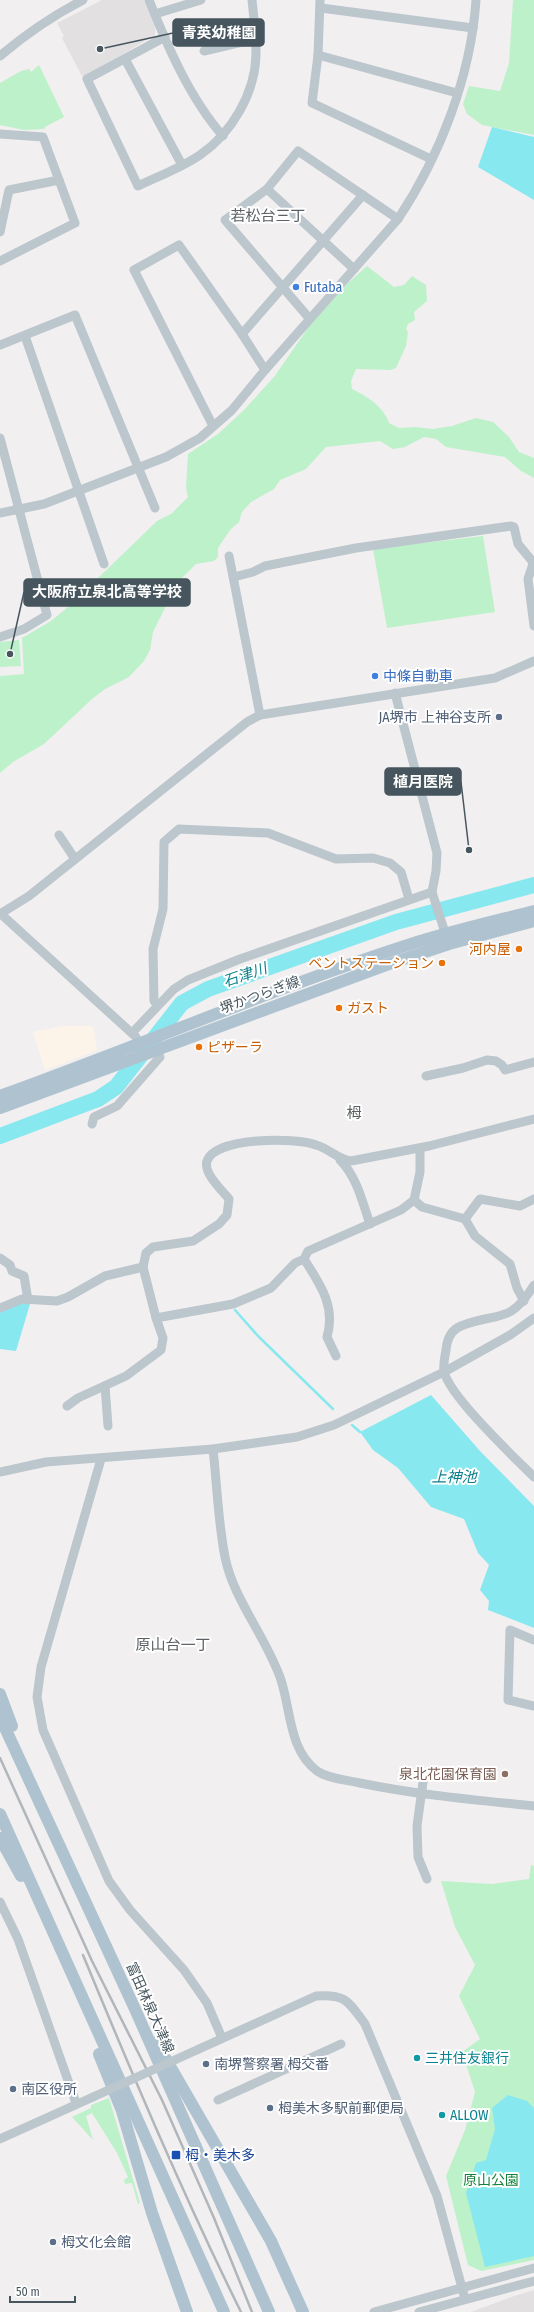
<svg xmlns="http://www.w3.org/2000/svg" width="534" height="2312" font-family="'Fira Sans Condensed','Noto Sans JP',sans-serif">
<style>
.commercial{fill:#fdf4e9}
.education{fill:#e3e0e2}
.green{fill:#bdf1ca}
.water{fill:#88e8ef}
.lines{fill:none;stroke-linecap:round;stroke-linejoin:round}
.stream{stroke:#88e8ef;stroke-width:2.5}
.river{stroke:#88e8ef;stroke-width:16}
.minor{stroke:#bbc6cd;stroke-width:9}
.major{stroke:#aec3cf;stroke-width:12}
.rail{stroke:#b1b6ba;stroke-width:2.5}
.minor-bridge{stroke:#bbc6cd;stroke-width:9}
.shop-dot{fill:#3f7fe0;stroke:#fff;stroke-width:1.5}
.service-dot{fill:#5c6f8a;stroke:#fff;stroke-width:1.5}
.food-dot{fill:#e8710a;stroke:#fff;stroke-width:1.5}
.education-dot{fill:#8d6e63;stroke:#fff;stroke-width:1.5}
.culture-dot{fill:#0f9aa8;stroke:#fff;stroke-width:1.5}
.transit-dot{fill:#1a4fb4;stroke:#fff;stroke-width:1.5}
.labels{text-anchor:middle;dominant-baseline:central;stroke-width:4;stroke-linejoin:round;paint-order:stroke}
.shop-label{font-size:14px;fill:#366cbe;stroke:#fff;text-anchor:start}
.service-label{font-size:14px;fill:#4e5e75;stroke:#fff;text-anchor:start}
.food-label{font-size:14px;fill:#c56008;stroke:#fff;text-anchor:end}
.street-label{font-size:14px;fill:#47565e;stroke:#fff}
.education-label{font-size:14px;fill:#785e54;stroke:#fff;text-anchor:end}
.culture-label{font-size:14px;fill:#0d838f;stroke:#fff;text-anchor:start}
.transit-label{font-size:14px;fill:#164399;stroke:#fff;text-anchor:start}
.park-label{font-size:14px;fill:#14823c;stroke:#fff}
.neighbourhood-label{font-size:15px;fill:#5c6165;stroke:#fff}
.water-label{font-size:15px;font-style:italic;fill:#0a7f88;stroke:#fff}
.leader{fill:none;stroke:#47565e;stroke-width:1.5}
.callout-dot{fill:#47565e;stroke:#fff;stroke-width:1.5}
.callout{fill:#47565e;stroke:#47565e;stroke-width:1.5}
.callout-label{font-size:15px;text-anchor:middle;font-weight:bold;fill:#fff}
</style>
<rect width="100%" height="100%" fill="#f2eff0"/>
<polygon class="commercial" points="64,1026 93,1026 97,1050 45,1070 33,1032"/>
<g class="education">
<polygon points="102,0 144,0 155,27 155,35 83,78 62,38 64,36 57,23"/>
<polygon points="534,2290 534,2312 471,2312 511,2297"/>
</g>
<g class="green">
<polygon points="513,0 534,0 534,135 482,125 467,114 463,104 469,86 500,91 509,63"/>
<polygon points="39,65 64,117 45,127 44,129 24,130 0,125 0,83 21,71 29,69 31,72"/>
<path d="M367,266l27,21 10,-2 8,-9 14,9 1,16 -13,11 1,8 -7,4 -2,5 2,3 -2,14 -10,22 -6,2 -34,-1 -5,12 1,8c16,8 31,17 37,34l10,5 16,-1 18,2 19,-3 24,-8 17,4 16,15 10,15 15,6v20l-13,-7 -16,-14 -59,-10 -10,-8 -12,-2 -19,10 -12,2 -13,-8 -54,6 -20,22 -26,11 -6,9 -23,13 -9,10 -3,10 -9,8 -12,18v9l-4,4 -18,3 -27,27 -1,11 -15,30 -3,18 -6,11 -15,16 -24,12 -13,10 -48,45 -31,18 -13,11v-97l24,-2 -2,-36 29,-17 17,-14 89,-86 14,-7 17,-17 -2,-9 2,-34 30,-20 25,-23 31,-34 36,-52 38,-42z"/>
<polygon points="483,536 495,612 387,628 373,549"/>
<polygon points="19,640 21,666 0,667 0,642"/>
<polygon points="531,1865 534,1866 534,2260 481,2271 468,2265 446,2176 465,2130 475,2092 462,2052 480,2039 459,1996 475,1965 455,1927 441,1881 492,1884 529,1879"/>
<polygon points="109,2098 140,2203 138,2204 132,2183 125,2184 124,2180 128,2177 117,2153 92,2113 86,2116 93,2140 72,2117 91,2108 91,2105"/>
</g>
<g class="water">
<polygon points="492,127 534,137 534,200 478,167"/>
<polygon points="24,1302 30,1304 16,1351 0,1349 0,1311"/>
<polygon points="431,1395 480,1451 534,1506 534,1628 488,1610 489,1601 480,1590 489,1565 478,1553 464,1519 431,1507 398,1468 373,1450 360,1432"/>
<polygon points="508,2095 527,2101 534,2108 534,2256 485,2267 466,2193 476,2163 486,2160 495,2129 492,2108"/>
</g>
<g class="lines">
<g class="stream">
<polyline points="235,1310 258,1336 333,1409"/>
<polyline points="352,1425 360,1432"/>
</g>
<polyline class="river" points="0,1136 98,1099 116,1087 182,1003 208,989 396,922 534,885"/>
<g class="minor">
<path d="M149,0c18,45 41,99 74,136"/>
<polyline points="320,0 318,55 312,103 431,159"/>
<polyline points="321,8 473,28"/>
<polyline points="155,14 201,0"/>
<path d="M165,37l-78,42 51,107c21,-10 43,-18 62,-31 32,-22 55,-62 56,-100 0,-19 -2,-37 -4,-55"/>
<polyline points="204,51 255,39"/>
<polyline points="318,55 457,93"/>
<path d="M0,56c26,-22 52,-40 83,-56"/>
<polyline points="125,59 182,165"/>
<polyline points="0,134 43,137 75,223 0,261"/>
<polyline points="267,189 354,269"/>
<polyline points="0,232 9,190 59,180"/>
<path d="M309,318l-84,-98 42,-31 31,-38 100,68c42,-63 73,-143 78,-219"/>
<polyline points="242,334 363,195"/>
<polyline points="25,336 104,564"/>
<polyline points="0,345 75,315 155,508"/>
<polyline points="265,370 398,219"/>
<polyline points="0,438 47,615 24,629 0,637"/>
<polyline points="0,513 44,504 166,457 200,438 232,410 265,370 242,334 179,245 134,270 213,426"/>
<polyline points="229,556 260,715"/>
<polyline points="534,561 528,579 534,626"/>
<polyline points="234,577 253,572 265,566 356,548 511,526 514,527 518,544 533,562"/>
<polyline points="395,693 437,853 436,871 432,892 447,939"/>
<polyline points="59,835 75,859"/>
<polyline points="0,914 29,896 247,722 260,715 495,678 534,661"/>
<polyline points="1,914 136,1037"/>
<polyline points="158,1005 154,1001 153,949 163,909 164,842 179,829 268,833 336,859 373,858 390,863 401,872 409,899"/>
<polyline points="132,1033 174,989 188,980 240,959 432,892"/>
<polyline points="426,1076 463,1068 487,1060 496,1061 502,1065 505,1070 534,1062"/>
<polyline points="92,1124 94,1117 117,1106 160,1057"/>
<path d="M340,1160c17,17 22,41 30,64"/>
<polyline points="414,1200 422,1207 465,1219 475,1236 510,1264 517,1288 524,1301"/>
<polyline points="465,1219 480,1199 520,1206 534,1199"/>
<polyline points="0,1258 10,1265 12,1271 24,1276 28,1300"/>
<path d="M304,1259c16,25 32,47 23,78l9,19"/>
<path d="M534,1285c-25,41 -36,26 -73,41 -10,4 -14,13 -15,24 -1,6 -3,14 -2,21 4,24 71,87 90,106"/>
<polyline points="0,1308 22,1299 57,1301 68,1297 105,1276 143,1267"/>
<path d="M156,1318l-13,-51 3,-14 7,-6 40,-6 26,-17 8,-9 2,-16c-7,-9 -26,-26 -22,-38 8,-24 89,-24 109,-16 14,4 21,14 35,16l78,-15 105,-27"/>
<polyline points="105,1386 108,1426"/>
<polyline points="67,1406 78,1398 126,1376 161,1350 163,1338 156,1318 233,1304 271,1288 295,1263 304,1259 308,1251 401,1210 414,1200 420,1172 420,1148"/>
<path d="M213,1449c4,35 5,73 12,108 8,42 42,81 56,123 10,31 8,70 36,91 12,8 30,9 43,12 58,12 116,17 174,23"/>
<polyline points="101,1459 41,1667 37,1697 43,1730 109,1881 130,1910 184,1970 207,2003 222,2038"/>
<polyline points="0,1472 46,1462 213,1449 297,1437 334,1425 444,1372 510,1335 534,1318"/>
<polyline points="534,1640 510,1630 508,1700 534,1706"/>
<polyline points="423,1782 417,1826 418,1857 427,1879"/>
<polyline points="0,1902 18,1939 76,2103"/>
<path d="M199,2049l117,-53c30,-2 32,5 49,28l72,172 28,103"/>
<polyline points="218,2100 341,2044"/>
<polyline points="0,2139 93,2097"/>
<polyline points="374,2312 534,2268"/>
<polyline points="419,2312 534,2281"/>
</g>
<g class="major">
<path d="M0,1096c139,-50 276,-109 417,-154 39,-12 78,-21 117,-31"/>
<polyline points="0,1108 386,965 449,944 534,921"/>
<polyline points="0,1694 12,1726"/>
<polyline points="0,1717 135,2009 269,2312"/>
<polyline points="0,1814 224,2312"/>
<polyline points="0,1838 21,1876"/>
<polyline points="156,2042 271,2241 303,2312"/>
<polyline points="99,2054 122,2111 152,2213 187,2312"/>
</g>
<g class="rail">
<polyline points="0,1758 92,1961 162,2100 214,2218 252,2312"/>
<path d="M83,1955c50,121 100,240 158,357"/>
</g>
<polyline class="minor-bridge" points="93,2097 199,2049"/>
</g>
<g class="shop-dot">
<circle cx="296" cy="287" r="4"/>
<circle cx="375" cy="676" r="4"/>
</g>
<g class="service-dot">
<circle cx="499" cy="717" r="4"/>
<circle cx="206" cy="2064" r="4"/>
<circle cx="13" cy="2089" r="4"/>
<circle cx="270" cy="2108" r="4"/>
<circle cx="53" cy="2242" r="4"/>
</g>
<g class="food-dot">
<circle cx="519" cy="949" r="4"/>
<circle cx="442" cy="963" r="4"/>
<circle cx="339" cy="1008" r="4"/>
<circle cx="199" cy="1047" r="4"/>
</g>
<circle class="education-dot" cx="505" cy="1774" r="4"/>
<g class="culture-dot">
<circle cx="417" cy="2058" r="4"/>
<circle cx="442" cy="2115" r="4"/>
</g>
<rect class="transit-dot" x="171" y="2150" width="10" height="10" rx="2"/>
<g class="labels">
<g class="shop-label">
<text x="304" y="287">Futaba</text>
<text x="383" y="676">中條自動車</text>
</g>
<g class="service-label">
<text x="491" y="717" text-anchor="end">JA堺市 上神谷支所</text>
<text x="214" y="2064">南堺警察署 栂交番</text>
<text x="21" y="2089">南区役所</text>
<text x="278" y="2108">栂美木多駅前郵便局</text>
<text x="61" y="2242">栂文化会館</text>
</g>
<g class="food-label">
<text x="511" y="949">河内屋</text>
<text x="434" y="963">ベントステーション</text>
<text x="347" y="1008" text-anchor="start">ガスト</text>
<text x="207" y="1047" text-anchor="start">ピザーラ</text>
</g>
<g class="street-label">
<text transform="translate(260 995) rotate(-20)">堺かつらぎ線</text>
<text transform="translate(150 2008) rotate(66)">富田林泉大津線</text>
</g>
<g class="education-label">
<text x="497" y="1774">泉北花園保育園</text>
</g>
<g class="culture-label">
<text x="425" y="2058">三井住友銀行</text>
<text x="450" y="2115">ALLOW</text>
</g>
<g class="transit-label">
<text x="185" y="2155">栂・美木多</text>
</g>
<g class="park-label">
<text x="491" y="2180">原山公園</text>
</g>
<g class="neighbourhood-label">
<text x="268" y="216">若松台三丁</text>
<text x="354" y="1113">栂</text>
<text x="173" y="1645">原山台一丁</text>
</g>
<g class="water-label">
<text transform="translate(245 975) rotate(-19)">石津川</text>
<text x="454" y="1477">上神池</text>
</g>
</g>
<path class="leader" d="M100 49L173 33M10 654L24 592M469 850L461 782"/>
<g class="callout-dot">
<circle cx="100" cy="49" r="4"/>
<circle cx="10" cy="654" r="4"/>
<circle cx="469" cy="850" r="4"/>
</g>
<g class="callout">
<rect x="173" y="19" width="91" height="27" rx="4"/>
<rect x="24" y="579" width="166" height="27" rx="4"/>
<rect x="385" y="768" width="76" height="27" rx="4"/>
</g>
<g class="callout-label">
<text x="219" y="38">青英幼稚園</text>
<text x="107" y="597">大阪府立泉北高等学校</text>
<text x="423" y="787">植月医院</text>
</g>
<path d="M10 2296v6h65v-6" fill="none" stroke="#47565e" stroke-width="2"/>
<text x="16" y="2296" font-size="12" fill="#47565e" stroke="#ffffff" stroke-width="3" paint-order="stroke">50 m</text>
</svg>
